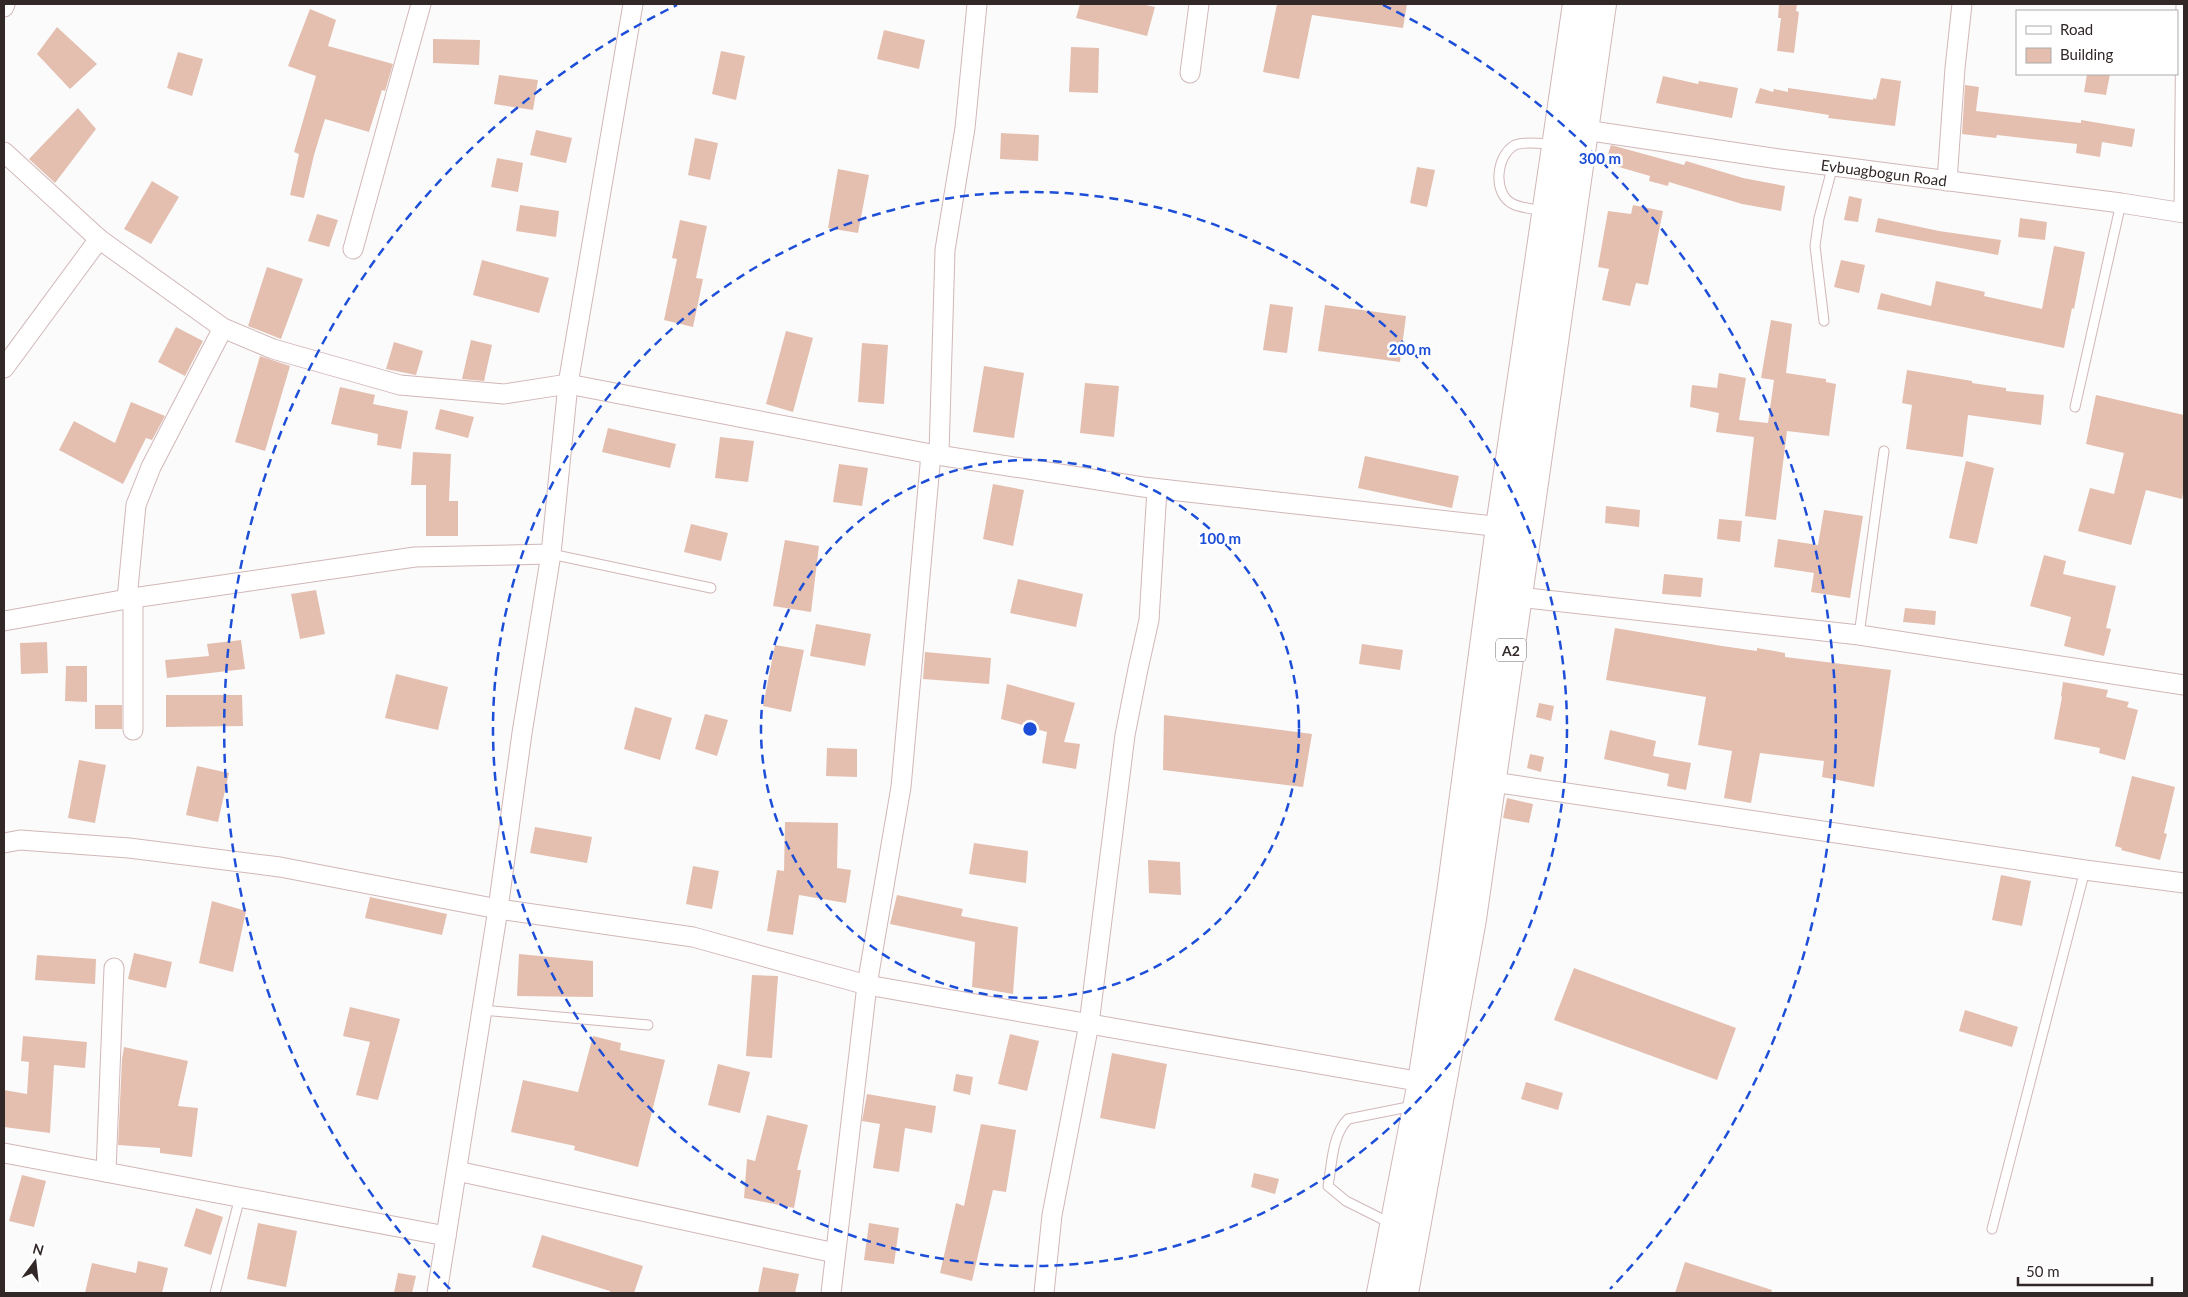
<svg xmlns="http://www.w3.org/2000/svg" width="2188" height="1297" font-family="Lato,sans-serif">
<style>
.building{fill:#e4bfaf}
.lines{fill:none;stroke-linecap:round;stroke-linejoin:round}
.lane-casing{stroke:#d2b7b8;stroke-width:11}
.street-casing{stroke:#d2b7b8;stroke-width:21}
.highway-casing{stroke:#d2b7b8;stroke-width:30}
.lane{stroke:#fff;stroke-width:9}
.street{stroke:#fff;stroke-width:19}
.highway{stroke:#fff;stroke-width:28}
.ring{fill:none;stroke:#1d4ed8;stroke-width:2.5;stroke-dasharray:9 6}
.labels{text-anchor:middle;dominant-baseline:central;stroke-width:5;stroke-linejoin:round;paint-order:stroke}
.shield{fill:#fff;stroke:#706868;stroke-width:1}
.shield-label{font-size:14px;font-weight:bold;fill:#322828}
.street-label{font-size:15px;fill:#322828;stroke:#fff}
.centre{fill:#1d4ed8;stroke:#fff;stroke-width:2.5}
.ring-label{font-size:15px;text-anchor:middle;font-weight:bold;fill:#1d4ed8;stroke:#fff;stroke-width:5;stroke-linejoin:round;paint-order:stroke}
</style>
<rect width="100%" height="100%" fill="#fbfbfb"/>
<g class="building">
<polygon points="1080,4 1141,4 1155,7 1147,36 1076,18"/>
<polygon points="1277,4 1407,4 1403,28 1312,15 1299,79 1263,72"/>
<polygon points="1779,4 1797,4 1796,11 1799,12 1794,53 1777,51 1781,18 1778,18"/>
<polygon points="310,9 336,20 328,46 393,64 385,91 382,90 369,132 325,119 314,155 304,198 290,195 299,154 294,152 316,76 288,66"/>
<polygon points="57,27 97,64 70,89 37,54"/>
<polygon points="884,30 925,40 919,69 877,59"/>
<polygon points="433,39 480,40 479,65 433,63"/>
<polygon points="1071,47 1099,48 1098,93 1069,92"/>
<polygon points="721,51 745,56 736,100 712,94"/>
<polygon points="178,52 203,59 192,96 167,88"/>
<polygon points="2087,74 2110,74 2106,95 2084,92"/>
<polygon points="499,75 538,80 533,110 494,104"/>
<polygon points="1663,76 1698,84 1699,81 1738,88 1732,118 1656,103"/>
<polygon points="1881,78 1901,81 1895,126 1828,118 1829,115 1755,103 1760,88 1773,92 1774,89 1788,92 1788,88 1873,100 1873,98 1876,99"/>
<polygon points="1965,85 1979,87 1976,111 2081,123 2081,120 2135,129 2132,147 2102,142 2100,157 2076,153 2077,144 1997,135 1996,138 1962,134"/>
<polygon points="78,108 96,129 55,183 29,159"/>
<polygon points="536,130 572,138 566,163 530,155"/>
<polygon points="1001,133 1039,135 1038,161 1000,159"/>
<polygon points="695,138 718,143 710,180 688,175"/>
<polygon points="1611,145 1684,165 1686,161 1743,178 1785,186 1781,211 1742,204 1669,182 1668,186 1649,181 1650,176 1605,163"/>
<polygon points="497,158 523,163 518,192 491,187"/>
<polygon points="1417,167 1435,170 1427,207 1410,203"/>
<polygon points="838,169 869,175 858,233 828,228"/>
<polygon points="152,181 179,197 151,244 124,229"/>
<polygon points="1849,196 1862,199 1858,222 1844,220"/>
<polygon points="520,205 559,211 556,237 516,231"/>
<polygon points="1633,205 1663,211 1648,285 1636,283 1630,306 1602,300 1609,269 1598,267 1608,211 1631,214"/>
<polygon points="317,214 338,220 329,247 308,241"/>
<polygon points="1878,218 1939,231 2001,240 1998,255 1875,232"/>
<polygon points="2020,218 2047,222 2045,240 2018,237"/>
<polygon points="680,220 707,226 696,278 703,279 693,327 664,320 677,259 672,258"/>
<polygon points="2054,246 2085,252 2074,309 2072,308 2064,348 1877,309 1881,293 1931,306 1936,281 1985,292 1984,296 2042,309"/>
<polygon points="482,260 549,278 539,313 473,295"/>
<polygon points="1841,260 1865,265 1859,293 1834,287"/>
<polygon points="267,267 303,279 281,339 248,326"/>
<polygon points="1270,304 1293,307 1287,353 1263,350"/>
<polygon points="1325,305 1406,316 1400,362 1318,351"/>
<polygon points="1771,320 1792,324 1786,373 1826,379 1826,382 1836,384 1829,436 1787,431 1776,520 1745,516 1754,437 1716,432 1719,413 1690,407 1692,385 1717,388 1719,373 1746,378 1739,420 1768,423 1774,380 1761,378"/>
<polygon points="176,327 203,341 185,376 158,362"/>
<polygon points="786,331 813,338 793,412 766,404"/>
<polygon points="471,340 492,345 484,381 462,379"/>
<polygon points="394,342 423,351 416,375 386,369"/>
<polygon points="862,343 888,345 884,404 858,402"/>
<polygon points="260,356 290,366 265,451 235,442"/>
<polygon points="984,366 1024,373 1014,438 973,432"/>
<polygon points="1907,370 1972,381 1972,383 2006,388 2006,391 2044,395 2041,425 1968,415 1963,457 1906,449 1912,405 1902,403"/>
<polygon points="1085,383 1119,386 1114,437 1080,433"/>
<polygon points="340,387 375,395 373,404 408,411 401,449 377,445 378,434 331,424"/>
<polygon points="2096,395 2184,415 2184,487 2182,499 2146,490 2131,545 2078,531 2090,488 2114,494 2124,453 2086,444"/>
<polygon points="131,402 165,416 152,440 146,438 123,484 59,450 74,421 115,443"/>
<polygon points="440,409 474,417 468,438 435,429"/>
<polygon points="608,428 676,444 670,468 602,452"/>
<polygon points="720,437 754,441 748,482 715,478"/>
<polygon points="413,452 451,454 449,501 458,501 458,536 426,536 426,485 411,485"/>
<polygon points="1365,456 1459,476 1452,508 1358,488"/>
<polygon points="1966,461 1994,468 1977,544 1949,538"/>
<polygon points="839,464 868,468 862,506 833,502"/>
<polygon points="993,484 1024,490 1013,546 983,539"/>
<polygon points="1606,506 1640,510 1639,527 1605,523"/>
<polygon points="1824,510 1863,516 1850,598 1811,592 1814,573 1774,567 1778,539 1818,545"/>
<polygon points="1719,519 1742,521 1740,542 1717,539"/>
<polygon points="691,524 728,533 721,561 684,552"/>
<polygon points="785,540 819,546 811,612 773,606"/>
<polygon points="2044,555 2066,561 2063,574 2116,586 2106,628 2111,629 2104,656 2064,646 2071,617 2030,606"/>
<polygon points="1664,574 1703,578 1701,597 1662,594"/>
<polygon points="1018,579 1083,594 1076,627 1010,613"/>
<polygon points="316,590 325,634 300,639 291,594"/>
<polygon points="1905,608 1936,611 1935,625 1903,622"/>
<polygon points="816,624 871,634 865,666 810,656"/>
<polygon points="1615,628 1722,646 1757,651 1757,648 1785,653 1785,657 1891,670 1874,787 1822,777 1824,761 1760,753 1751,803 1724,798 1732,751 1698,745 1706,697 1606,680"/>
<polygon points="241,640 245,669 167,678 165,660 209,656 207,644"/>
<polygon points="47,642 48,673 21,674 20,643"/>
<polygon points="1362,644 1403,650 1400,670 1359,664"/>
<polygon points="775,645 804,650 791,712 763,706"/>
<polygon points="925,652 991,658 989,684 923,679"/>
<polygon points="66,666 87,666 87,702 65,701"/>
<polygon points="396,674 448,687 438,730 385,718"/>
<polygon points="2063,682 2108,690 2106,697 2129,702 2127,707 2138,710 2125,760 2099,753 2100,748 2054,739 2062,697 2061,696"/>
<polygon points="1007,684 1075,703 1064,742 1080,744 1076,769 1042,763 1047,732 1001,719"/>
<polygon points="166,695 242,695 243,726 166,727"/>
<polygon points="1539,703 1554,706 1551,721 1536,717"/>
<rect x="95" y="705" width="27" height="24"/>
<polygon points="635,707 672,718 660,760 624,749"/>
<polygon points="705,714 728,720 717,756 695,749"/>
<polygon points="1164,715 1312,734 1303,787 1163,770"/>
<polygon points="1610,730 1656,741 1653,756 1691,763 1686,790 1667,786 1669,774 1604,759"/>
<polygon points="827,748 857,749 857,777 826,776"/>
<polygon points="1530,754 1544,757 1541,772 1527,768"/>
<polygon points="79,760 106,765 95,823 68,818"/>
<polygon points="197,766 229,773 218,822 186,815"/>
<polygon points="2132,776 2175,787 2164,833 2167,834 2160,860 2121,850 2122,848 2115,846"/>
<polygon points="1507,798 1533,804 1529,823 1503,818"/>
<polygon points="785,822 838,823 837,868 851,870 846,903 799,895 793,935 767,931 777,870 784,871"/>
<polygon points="535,827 592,837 587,863 530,853"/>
<polygon points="974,843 1028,851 1026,883 969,874"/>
<polygon points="1148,860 1180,862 1181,895 1149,893"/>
<polygon points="693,866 719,871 712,909 686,904"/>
<polygon points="2001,875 2031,881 2022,926 1992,920"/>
<polygon points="897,895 963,909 961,916 1018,927 1013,994 972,987 975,942 890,924"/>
<polygon points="370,897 447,914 442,935 365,918"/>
<polygon points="212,901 246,911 233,972 199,963"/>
<polygon points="134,953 172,962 166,988 128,979"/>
<polygon points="519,954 593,961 593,997 517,996"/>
<polygon points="37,955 96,959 95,984 35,980"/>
<polygon points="1574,968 1736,1028 1717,1080 1554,1020"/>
<polygon points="752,975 778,976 772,1058 746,1056"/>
<polygon points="350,1007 400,1019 378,1100 356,1095 370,1042 343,1036"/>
<polygon points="1965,1010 2018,1027 2012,1047 1959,1031"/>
<polygon points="1010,1034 1039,1041 1027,1091 998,1084"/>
<polygon points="23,1036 87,1042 85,1068 54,1065 50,1133 4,1127 4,1090 27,1094 29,1062 21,1061"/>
<polygon points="593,1036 621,1043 620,1050 665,1060 638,1167 574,1150 575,1146 511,1132 523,1080 578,1092"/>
<polygon points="124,1047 188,1061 178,1106 198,1108 192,1157 160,1153 160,1148 118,1145 122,1059"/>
<polygon points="1112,1053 1167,1064 1155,1129 1100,1118"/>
<polygon points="718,1064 750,1072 740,1113 708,1105"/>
<polygon points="956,1074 973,1077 970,1095 953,1091"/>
<polygon points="1526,1082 1563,1093 1558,1110 1521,1099"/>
<polygon points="867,1094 936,1106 932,1133 905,1128 899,1172 873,1168 880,1124 862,1121"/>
<polygon points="767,1115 808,1125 797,1170 801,1170 794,1208 744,1198 747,1159 755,1161"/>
<polygon points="981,1124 1016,1130 1006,1192 993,1190 972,1281 940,1273 956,1203 964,1206"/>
<polygon points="1254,1173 1279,1179 1275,1194 1251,1187"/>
<polygon points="22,1175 46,1181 34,1227 9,1221"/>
<polygon points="196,1208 223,1217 211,1255 184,1246"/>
<polygon points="258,1223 297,1231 286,1287 247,1279"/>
<polygon points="869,1223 899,1228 894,1264 864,1260"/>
<polygon points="542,1235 643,1266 634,1293 610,1293 610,1291 532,1267"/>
<polygon points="138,1261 168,1268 162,1293 85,1293 92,1263 136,1273"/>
<polygon points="1685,1262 1772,1290 1771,1293 1675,1293"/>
<polygon points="763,1267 799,1274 795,1293 758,1293"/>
<polygon points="398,1273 416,1276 412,1293 394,1293"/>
</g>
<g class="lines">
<g class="lane-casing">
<g id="lane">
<path d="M1543,211c-9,-2 -22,-3 -30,-7 -21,-10 -17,-49 2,-59 9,-4 28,-1 39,-1"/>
<polyline points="2179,212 2181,4"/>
<polyline points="1824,321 1815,246 1819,218 1833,165"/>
<polyline points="2075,407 2121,203"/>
<polyline points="551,554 711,588"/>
<polyline points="1859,635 1884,451"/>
<polyline points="482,1010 648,1025"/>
<path d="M1392,1224l-46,-23 -18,-15c4,-22 4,-51 20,-67l65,-13"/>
<polyline points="1992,1229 2085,870"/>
<polyline points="215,1293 240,1197"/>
</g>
</g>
<g class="street-casing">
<g id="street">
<polyline points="4,7 5,4"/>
<polyline points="1190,73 1199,4"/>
<path id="s1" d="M1585,130l194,29 342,44 63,10"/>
<polyline points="4,152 99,239 223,328 273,349 400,385 504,394 568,384 931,454 1143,487 1511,528"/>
<polyline points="1947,181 1955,68 1962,4"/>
<polyline points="353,249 421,4"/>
<polyline points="4,368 99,239"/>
<polyline points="939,454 945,250 965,128 977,4"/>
<polyline points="1518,597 1859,635 2184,685"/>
<polyline points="127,599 136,505 151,467 223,328"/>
<polyline points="4,621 133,598 415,557 551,554"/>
<polyline points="133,730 133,598"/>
<polyline points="1493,782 2085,870 2184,883"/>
<polyline points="4,843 20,840 129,848 280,867 498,909 693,937 867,985 1422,1082"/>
<polyline points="4,1153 446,1236"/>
<polyline points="457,1171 835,1253"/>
<polyline points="106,1172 114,968"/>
<polyline points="437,1293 498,909 522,733 551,554 568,384 633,4"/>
<polyline points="831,1293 867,985 901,787 931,454"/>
<polyline points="1044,1293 1052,1215 1089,1024 1125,735 1138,669 1149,620 1157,489"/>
</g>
</g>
<g class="highway-casing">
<g id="highway">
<polyline points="1381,1293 1422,1082 1451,893 1500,527 1577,4"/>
<polyline points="1404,1293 1472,919 1602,4"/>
</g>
</g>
<use href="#lane" class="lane"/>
<use href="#street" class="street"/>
<use href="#highway" class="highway"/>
</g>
<g class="ring">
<circle cx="1030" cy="729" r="269"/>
<circle cx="1030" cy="729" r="537"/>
<path d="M450 1289A806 806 0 0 1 677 5M1383 5A806 806 0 0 1 1610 1289"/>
</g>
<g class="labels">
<rect class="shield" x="1496" y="638.5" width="30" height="23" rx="4"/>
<g class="shield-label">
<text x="1511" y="650">A2</text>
</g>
<g class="street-label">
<text stroke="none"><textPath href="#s1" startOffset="302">Evbuagbogun Road</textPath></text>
</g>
</g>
<circle cx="1030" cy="729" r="8" class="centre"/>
<g class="ring-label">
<text x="1600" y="164">300 m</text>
<text x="1410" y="355">200 m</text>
<text x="1220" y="544">100 m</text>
</g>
<rect width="2188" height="1297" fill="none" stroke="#322828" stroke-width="10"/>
<rect x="2016" y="10" width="162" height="65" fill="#ffffff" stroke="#ada9a9"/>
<rect x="2026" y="26" width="25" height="8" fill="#ffffff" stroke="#ada9a9"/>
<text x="2060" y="35" font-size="15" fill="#322828">Road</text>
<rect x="2026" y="48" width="25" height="15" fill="#e4bfaf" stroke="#ada9a9"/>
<text x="2060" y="60" font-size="15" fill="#322828">Building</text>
<g transform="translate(35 1262) rotate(15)" stroke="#ffffff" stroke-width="4" paint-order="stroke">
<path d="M0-4L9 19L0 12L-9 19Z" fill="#322828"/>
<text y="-8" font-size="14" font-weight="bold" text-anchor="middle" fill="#322828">N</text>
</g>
<path d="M2018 1277v8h134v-8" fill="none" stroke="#322828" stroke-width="2.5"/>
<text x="2026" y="1277" font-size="15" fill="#322828" stroke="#ffffff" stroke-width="4" paint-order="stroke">50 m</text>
</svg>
